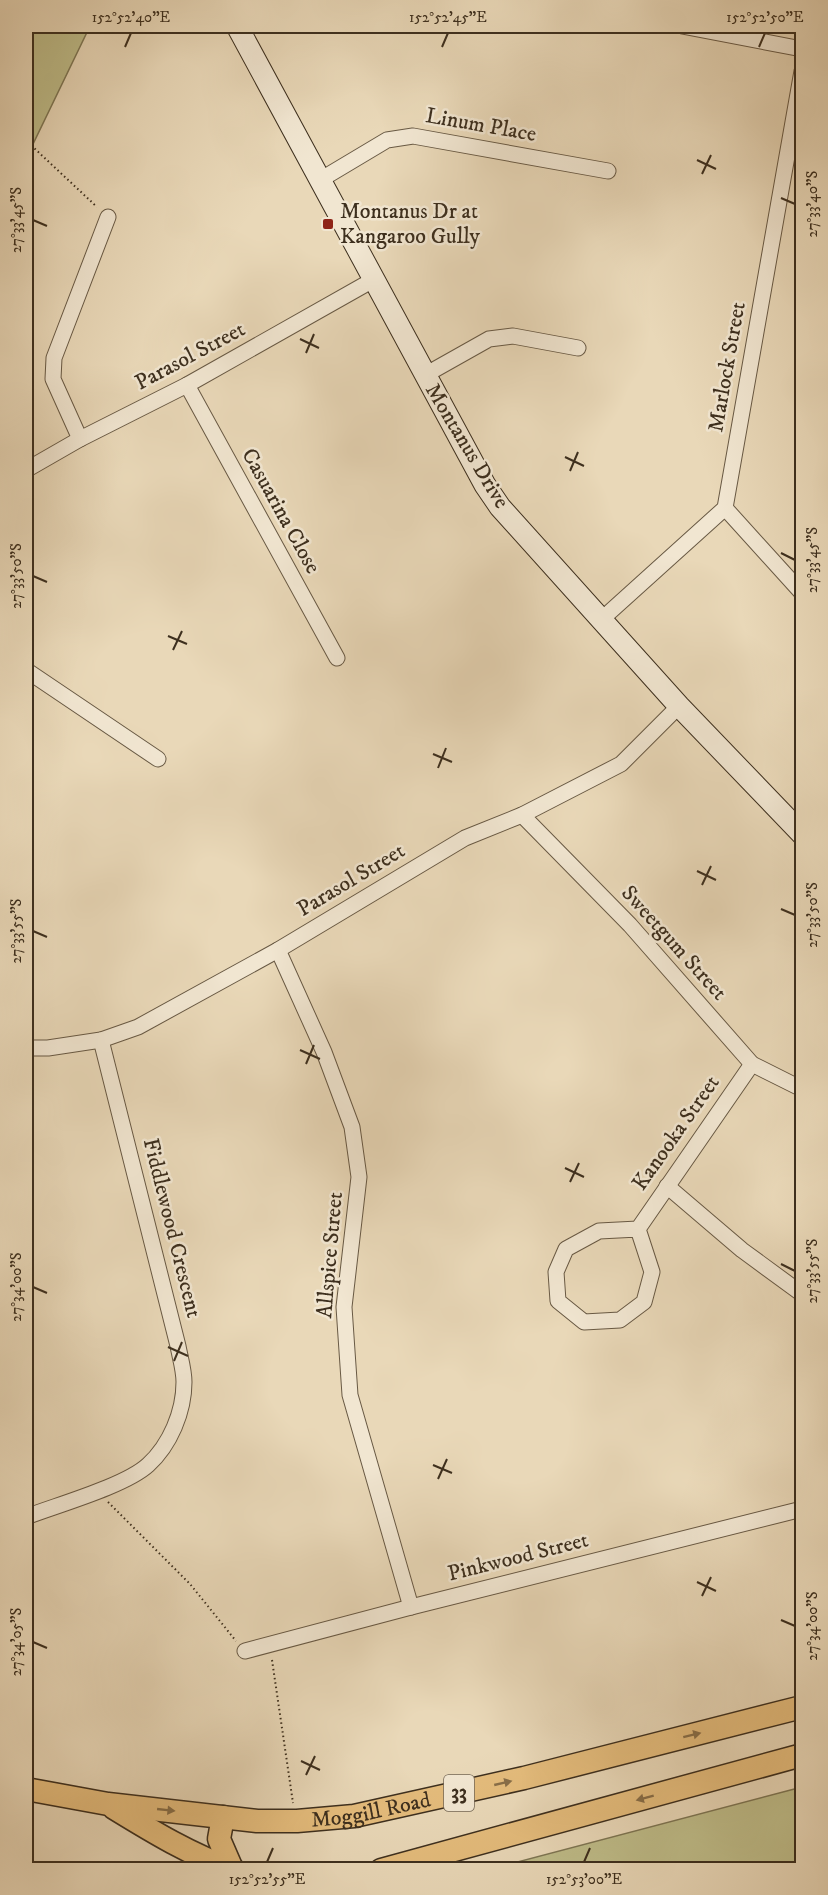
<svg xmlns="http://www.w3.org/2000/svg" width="828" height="1895" font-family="'IM FELL DW Pica',serif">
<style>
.green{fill:#bebc89;stroke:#7e7654;stroke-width:1.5}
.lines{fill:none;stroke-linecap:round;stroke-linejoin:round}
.street-casing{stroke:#685944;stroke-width:17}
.secondary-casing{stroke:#3d2f1e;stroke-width:23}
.primary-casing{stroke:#3d2f1e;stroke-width:25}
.path{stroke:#3d2f1e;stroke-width:2;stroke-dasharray:1.5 3;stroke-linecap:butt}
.street{stroke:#f1e6d1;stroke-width:15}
.secondary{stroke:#f1e6d1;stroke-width:21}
.primary{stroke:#e4bc7c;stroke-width:22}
.oneway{fill:#886e48}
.ticks{fill:none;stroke:#3d2f1e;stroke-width:2}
.poi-dot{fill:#8f2418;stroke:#f1e6d1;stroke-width:2}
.labels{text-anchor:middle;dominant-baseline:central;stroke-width:5;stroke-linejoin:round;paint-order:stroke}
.shield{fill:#f1e6d1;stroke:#736654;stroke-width:1.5}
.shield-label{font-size:21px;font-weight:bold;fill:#3d2f1e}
.street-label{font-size:22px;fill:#3d2f1e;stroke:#f1e6d1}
.poi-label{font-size:22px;fill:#3d2f1e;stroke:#f1e6d1;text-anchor:start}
.neatline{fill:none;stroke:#3d2f1e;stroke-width:2}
.ticks-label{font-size:15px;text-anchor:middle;fill:#3d2f1e}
</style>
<rect width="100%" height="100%" fill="#e9d8b8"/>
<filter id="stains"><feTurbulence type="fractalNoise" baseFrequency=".00333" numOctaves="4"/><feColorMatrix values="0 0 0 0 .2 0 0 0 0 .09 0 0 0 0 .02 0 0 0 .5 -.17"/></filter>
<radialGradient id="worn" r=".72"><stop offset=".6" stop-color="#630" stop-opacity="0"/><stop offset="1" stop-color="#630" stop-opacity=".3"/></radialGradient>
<g class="green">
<polygon points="26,26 90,26 33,144 26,152"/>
<polygon points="802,1787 802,1869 491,1869"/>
</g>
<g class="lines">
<g class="street-casing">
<g id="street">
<polyline points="682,26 802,49"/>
<polyline points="320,180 387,140 413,136 608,171"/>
<polyline points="425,375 489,339 513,336 578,348"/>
<polyline points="187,385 337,658"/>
<polyline points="80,439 53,379 54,358 108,217"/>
<polyline points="26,470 80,439 187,385 373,280"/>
<polyline points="725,508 802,593"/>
<polyline points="602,619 725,508 802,71"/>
<polyline points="26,670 158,759"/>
<polyline points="522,815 630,925 752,1064 802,1089"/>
<polyline points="278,950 324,1052 352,1127 359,1177 344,1307 350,1395 411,1607"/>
<polyline points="26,1048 48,1048 101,1040 138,1027 278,950 465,838 522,815 621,764 679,706"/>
<polyline points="667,1186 742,1250 802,1294"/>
<polyline points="638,1229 652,1272 644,1302 620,1320 584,1322 558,1301 556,1272 566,1249 599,1231 638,1229 752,1064"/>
<path d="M26,1517c31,-12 99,-31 122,-52 22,-20 36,-53 36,-83 0,-12 -4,-25 -6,-36l-77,-306"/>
<polyline points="245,1651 411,1607 802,1509"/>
</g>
</g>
<g class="secondary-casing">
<polyline id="secondary" points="237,26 485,485 500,507 679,706 802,834"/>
</g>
<g class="primary-casing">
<g id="primary">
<path id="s1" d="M26,1789l82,15 149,17h40l57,-5 170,-38 278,-71"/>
<path d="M114,1808c39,24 77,47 120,62"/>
<polyline points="223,1817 219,1839 232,1869"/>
<polyline points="381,1870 802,1755"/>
</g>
</g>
<g class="path">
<polyline points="26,146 34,148 97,207"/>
<polyline points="108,1502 190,1584 236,1641"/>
<polyline points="272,1660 293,1803"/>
</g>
<use href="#street" class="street"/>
<use href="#secondary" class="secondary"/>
<use href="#primary" class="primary"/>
</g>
<defs><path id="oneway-solid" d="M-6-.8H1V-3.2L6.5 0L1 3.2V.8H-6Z" transform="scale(1.5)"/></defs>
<g class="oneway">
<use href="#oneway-solid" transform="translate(692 1735) rotate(-14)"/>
<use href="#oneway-solid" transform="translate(503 1783) rotate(-13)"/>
<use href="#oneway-solid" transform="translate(645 1798) rotate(165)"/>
<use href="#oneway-solid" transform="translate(166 1810) rotate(6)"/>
</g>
<path class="ticks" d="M125,47l6,-14M442,47l6,-14M759,47l6,-14M697,160l19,9M702,174l9,-19M781,198l14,6M33,220l14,6M300,339l19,9M306,353l8,-19M565,457l19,9M570,471l8,-19M781,553l14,7M33,576l14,6M168,636l19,8M173,650l9,-19M433,754l19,8M438,768l8,-20M697,871l19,9M702,885l9,-19M781,909l14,6M33,931l14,6M300,1050l20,9M306,1064l8,-19M565,1168l19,9M570,1182l9,-19M781,1264l14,7M33,1287l14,6M168,1347l20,9M174,1361l8,-19M433,1465l19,8M438,1479l9,-20M697,1582l19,9M702,1596l9,-19M781,1620l14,6M33,1642l14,6M301,1761l19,9M306,1775l9,-19M267,1862l6,-14M584,1862l6,-14"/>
<rect class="poi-dot" x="322" y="218" width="12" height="12" rx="3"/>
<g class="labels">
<rect class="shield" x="444" y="1775" width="30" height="36" rx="4.5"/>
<g class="shield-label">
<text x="459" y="1793">33</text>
</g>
<g class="street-label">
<text transform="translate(481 125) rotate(10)">Linum Place</text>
<text transform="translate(190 356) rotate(-28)">Parasol Street</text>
<text transform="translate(727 367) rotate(-80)">Marlock Street</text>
<text transform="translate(467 446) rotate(59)">Montanus Drive</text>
<text transform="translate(281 511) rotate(61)">Casuarina Close</text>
<text transform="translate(351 880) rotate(-31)">Parasol Street</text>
<text transform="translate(674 943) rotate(48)">Sweetgum Street</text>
<text transform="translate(676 1133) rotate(-55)">Kanooka Street</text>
<text transform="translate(172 1228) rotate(76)">Fiddlewood Crescent</text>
<text transform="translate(330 1255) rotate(-85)">Allspice Street</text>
<text transform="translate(518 1557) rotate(-14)">Pinkwood Street</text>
<text stroke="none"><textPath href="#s1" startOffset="348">Moggill Road</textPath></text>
</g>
<g class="poi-label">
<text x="340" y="211">Montanus Dr at<tspan x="340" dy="25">Kangaroo Gully</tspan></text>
</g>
</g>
<rect width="828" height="1895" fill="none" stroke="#e9d8b8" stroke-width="66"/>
<rect x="33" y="33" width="762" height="1829" class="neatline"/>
<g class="ticks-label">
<text x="131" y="22">152°52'40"E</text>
<text x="448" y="22">152°52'45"E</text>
<text x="765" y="22">152°52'50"E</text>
<text transform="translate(812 204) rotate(-90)" y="5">27°33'40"S</text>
<text transform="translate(16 220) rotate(-90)" y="5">27°33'45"S</text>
<text transform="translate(812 560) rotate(-90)" y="5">27°33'45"S</text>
<text transform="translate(16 576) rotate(-90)" y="5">27°33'50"S</text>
<text transform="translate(812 915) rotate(-90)" y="5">27°33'50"S</text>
<text transform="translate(16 931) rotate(-90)" y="5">27°33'55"S</text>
<text transform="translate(812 1271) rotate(-90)" y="5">27°33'55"S</text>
<text transform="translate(16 1287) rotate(-90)" y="5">27°34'00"S</text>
<text transform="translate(812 1626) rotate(-90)" y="5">27°34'00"S</text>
<text transform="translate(16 1642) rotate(-90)" y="5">27°34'05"S</text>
<text x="267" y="1884">152°52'55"E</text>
<text x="584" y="1884">152°53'00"E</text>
</g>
<rect width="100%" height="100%" filter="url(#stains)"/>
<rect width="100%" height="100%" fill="url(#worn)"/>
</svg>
